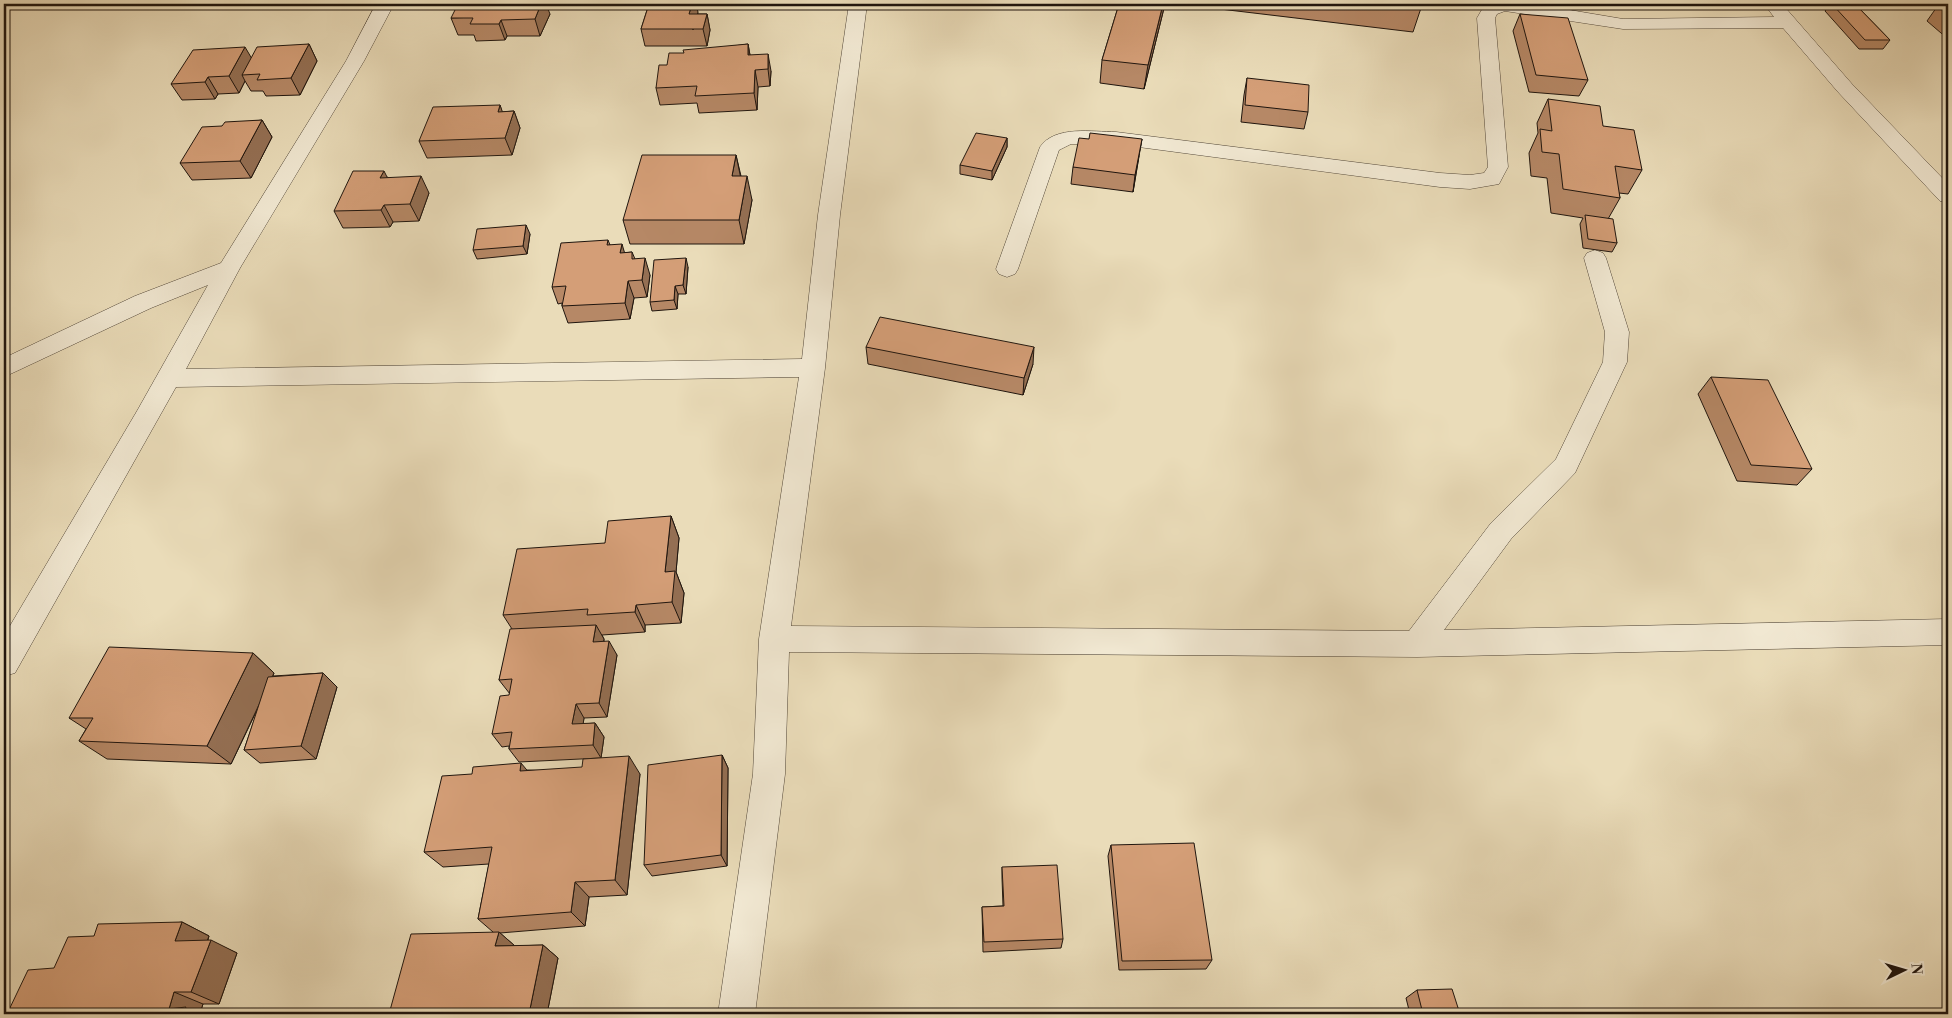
<svg xmlns="http://www.w3.org/2000/svg" width="1952" height="1018" font-family="'Libre Bodoni',serif">
<style>
.lines{fill:none;stroke-linecap:round;stroke-linejoin:round}
.minor-casing{stroke:#524739;stroke-width:1}
.minor{fill:#f1e8d2;fill-rule:evenodd}
.wall{fill:#b68866;stroke:#1f150e}
.shaded-wall{fill:#946f53;stroke:#1f150e}
.building{fill:#d49e77;stroke:#1f150e}
</style>
<rect width="100%" height="100%" fill="#eadcb9"/>
<filter id="stains"><feTurbulence type="fractalNoise" baseFrequency=".004" numOctaves="4"/><feColorMatrix values="0 0 0 0 .2 0 0 0 0 .09 0 0 0 0 .02 0 0 0 .5 -.17"/></filter>
<radialGradient id="worn" r=".72"><stop offset=".6" stop-color="#630" stop-opacity="0"/><stop offset="1" stop-color="#630" stop-opacity=".3"/></radialGradient>
<g class="lines">
<g class="minor-casing">
<g id="minor">
<polygon points="376,4 394,4 364,61 240,268 186,369 802,359 818,215 849,4 867,4 840,215 825,368 791,626 1409,631 1491,523 1556,459 1603,362 1605,332 1584,258 1587,253 1595,250 1603,253 1606,258 1629,332 1627,362 1575,473 1511,539 1444,630 1948,619 1948,645 1417,657 789,652 785,774 755,1014 718,1014 753,774 759,639 799,377 176,387 15,673 4,676 4,636 137,411 208,285 151,308 4,377 4,358 135,296 221,263 346,61"/>
<path d="M1493,4h41l89,15 151,-2 -6,-8 3,-4h12l69,79 96,100v19l-8,-2 -102,-109 -55,-64 -160,1 -118,-18 -8,3 -2,4 13,149 -9,17 -29,5 -30,-2 -324,-43h-45l-12,6 -41,119 -3,5 -8,3 -8,-3 -3,-5 44,-122c15,-22 53,-15 76,-15l324,41 30,2 14,-2 4,-6 -11,-149 7,-12z"/>
</g>
</g>
<use href="#minor" class="minor"/>
</g>
<g class="wall">
<polygon points="649,4 696,4 698,14 707,14 710,30 707,46 645,46 641,29"/>
<polygon points="885,4 925,4 925,7 885,8"/>
<polygon points="1028,4 1046,4 1044,7"/>
<polygon points="1119,4 1165,4 1144,89 1100,83 1102,60"/>
<polygon points="1178,4 1420,4 1421,8 1413,32"/>
<polygon points="1830,4 1855,4 1890,40 1883,49 1859,49 1825,11"/>
<polygon points="1939,4 1948,4 1948,39 1927,21"/>
<polygon points="550,14 540,36 507,36 505,40 476,41 474,35 458,35 451,18"/>
<polygon points="1520,14 1588,80 1579,96 1529,92 1513,31"/>
<polygon points="309,44 317,61 300,95 266,96 263,91 251,91 245,81 239,93 218,94 215,99 182,100 171,84 251,58"/>
<polygon points="748,44 750,55 771,71 770,86 758,87 757,110 699,113 697,103 660,105 656,88 667,65 684,53"/>
<polygon points="1247,78 1308,112 1304,129 1241,122 1244,95"/>
<polygon points="1548,99 1603,126 1642,170 1628,194 1619,193 1620,198 1608,219 1617,243 1612,252 1583,248 1580,224 1583,218 1551,213 1547,178 1531,176 1529,153 1538,133 1537,123"/>
<polygon points="500,105 502,112 514,111 520,128 512,155 427,158 419,141"/>
<polygon points="262,120 272,137 251,178 192,180 180,163 222,126"/>
<polygon points="1007,138 1007,147 992,180 960,174 960,165"/>
<polygon points="736,155 741,176 752,200 744,244 630,244 623,220"/>
<polygon points="1139,156 1133,192 1071,184 1073,167"/>
<polygon points="387,177 429,193 419,221 393,222 390,227 343,228 334,211"/>
<polygon points="530,234 527,254 477,259 473,250"/>
<polygon points="608,240 610,245 624,253 632,252 635,259 650,275 647,297 634,298 630,319 568,323 562,306 562,303 558,304 552,287"/>
<polygon points="688,267 686,294 678,294 677,309 652,311 650,302"/>
<polygon points="866,347 1033,364 1023,395 868,364"/>
<polygon points="1711,377 1812,469 1797,485 1737,481 1698,394"/>
<polygon points="671,516 679,538 676,572 684,593 681,623 645,625 645,632 602,635 604,639 604,641 617,655 607,717 584,718 583,724 595,723 604,737 601,758 519,762 509,749 509,746 502,747 492,734 510,694 499,680 512,629 503,615 605,543"/>
<polygon points="253,653 274,673 273,676 323,673 337,687 316,759 260,763 244,750 259,706 231,764 107,759 79,741 86,729 69,718"/>
<polygon points="722,755 728,768 727,866 652,876 644,865"/>
<polygon points="527,770 640,774 627,895 589,897 585,926 500,933 515,946 543,945 558,958 547,1014 493,932 478,919 489,864 443,867 424,852"/>
<polygon points="1111,845 1212,960 1206,969 1119,970 1108,856"/>
<polygon points="1002,867 1063,939 1061,948 983,952 982,907 1003,906 1002,878"/>
<polygon points="182,922 209,936 208,940 237,953 219,1004 203,1004 200,1013 203,1014 7,1014 94,936"/>
<polygon points="1417,990 1460,1014 1410,1014 1406,998"/>
</g>
<g class="shaded-wall">
<polygon points="541,4 546,4 550,14 540,36 535,19"/>
<polygon points="692,4 696,4 698,12 693,30 689,14"/>
<polygon points="1163,4 1165,4 1144,89 1148,65"/>
<polygon points="707,14 710,30 707,46 703,29"/>
<polygon points="501,20 507,36 505,40 499,24"/>
<polygon points="309,44 317,61 300,95 291,78"/>
<polygon points="748,44 751,61 748,55"/>
<polygon points="245,47 255,64 242,75 245,81 239,93 229,76"/>
<polygon points="768,54 771,71 770,86 768,69"/>
<polygon points="755,70 758,87 757,110 754,93"/>
<polygon points="208,77 218,94 215,99 205,82"/>
<polygon points="500,105 506,122 498,112"/>
<polygon points="514,111 520,128 512,155 505,138"/>
<polygon points="262,120 272,137 251,178 240,161"/>
<polygon points="1007,138 1007,147 992,180 992,171"/>
<polygon points="1142,139 1139,156 1133,192 1135,175"/>
<polygon points="736,155 741,179 732,176"/>
<polygon points="384,171 392,187 380,178"/>
<polygon points="421,176 429,193 419,221 410,204"/>
<polygon points="747,176 752,200 744,244 739,220"/>
<polygon points="384,205 393,222 390,227 381,210"/>
<polygon points="526,225 530,234 527,254 523,246"/>
<polygon points="622,244 627,261 620,253"/>
<polygon points="645,258 650,275 647,297 642,280"/>
<polygon points="686,258 688,267 686,294 683,285"/>
<polygon points="628,281 634,298 630,319 625,303"/>
<polygon points="675,286 678,294 677,309 674,300"/>
<polygon points="1034,347 1033,364 1023,395 1024,378"/>
<polygon points="671,516 679,538 676,572 684,593 681,623 672,602 665,572"/>
<polygon points="636,605 645,625 645,632 635,612"/>
<polygon points="596,625 604,639 601,656 593,642"/>
<polygon points="609,641 617,655 607,717 599,703"/>
<polygon points="253,653 274,673 231,764 207,746"/>
<polygon points="323,673 337,687 316,759 301,746"/>
<polygon points="576,704 584,718 581,738 572,724"/>
<polygon points="595,723 604,737 601,758 593,745"/>
<polygon points="722,755 728,768 727,866 721,855"/>
<polygon points="629,756 640,774 627,895 615,880"/>
<polygon points="521,763 536,781 520,771"/>
<polygon points="575,882 589,897 585,926 571,912"/>
<polygon points="182,922 209,936 202,954 175,941"/>
<polygon points="499,932 515,946 495,946"/>
<polygon points="211,940 237,953 219,1004 191,992"/>
<polygon points="543,945 558,958 547,1014 529,1014"/>
<polygon points="174,992 203,1004 200,1013 203,1014 183,1014 169,1009"/>
</g>
<g class="building">
<polygon points="458,4 541,4 535,19 501,20 499,24 470,24 473,18 451,18"/>
<polygon points="649,4 692,4 689,14 707,14 703,29 641,29"/>
<polygon points="1119,4 1163,4 1148,65 1102,60"/>
<polygon points="1381,4 1420,4 1421,8"/>
<polygon points="1832,4 1855,4 1890,40 1865,40"/>
<polygon points="1939,4 1948,4 1948,12"/>
<polygon points="1520,14 1568,18 1588,80 1536,75"/>
<polygon points="309,44 291,78 257,80 260,74 242,75 257,47"/>
<polygon points="748,44 748,55 768,54 768,69 755,70 754,93 695,96 697,86 656,88 659,65 667,65 669,53 684,53 683,50"/>
<polygon points="245,47 229,76 208,77 205,82 171,84 193,50"/>
<polygon points="1247,78 1309,85 1308,112 1245,105"/>
<polygon points="1548,99 1600,106 1603,126 1634,130 1642,170 1615,166 1620,198 1563,189 1559,154 1542,152 1540,129 1552,131"/>
<polygon points="500,105 498,112 514,111 505,138 419,141 433,107"/>
<polygon points="262,120 240,161 180,163 202,127 222,126 225,122"/>
<polygon points="976,133 1007,138 992,171 960,165"/>
<polygon points="1090,133 1142,139 1135,175 1073,167 1079,138 1089,139"/>
<polygon points="642,155 736,155 732,176 747,176 739,220 623,220"/>
<polygon points="353,171 384,171 380,178 421,176 410,204 384,205 381,210 334,211"/>
<polygon points="1585,215 1613,219 1617,243 1588,239"/>
<polygon points="526,225 523,246 473,250 477,229"/>
<polygon points="608,240 607,245 622,244 620,253 632,252 632,259 645,258 642,280 628,281 625,303 562,306 566,286 552,287 561,243"/>
<polygon points="686,258 683,285 675,286 674,300 650,302 654,260"/>
<polygon points="880,317 1034,347 1024,378 866,347"/>
<polygon points="1711,377 1768,380 1812,469 1751,465"/>
<polygon points="671,516 665,572 675,571 672,602 636,605 635,612 587,615 588,609 503,615 517,549 605,543 608,521"/>
<polygon points="596,625 593,642 609,641 599,703 576,704 572,724 595,723 593,745 509,749 512,732 492,734 500,696 509,695 512,679 499,680 510,629"/>
<polygon points="109,647 253,653 207,746 79,741 93,718 69,718"/>
<polygon points="323,673 301,746 244,750 268,677"/>
<polygon points="722,755 721,855 644,865 648,765"/>
<polygon points="629,756 615,880 575,882 571,912 478,919 492,847 424,852 442,776 472,774 473,767 521,763 520,771 582,767 583,759"/>
<polygon points="1194,843 1212,960 1122,961 1111,845"/>
<polygon points="1057,865 1063,939 984,942 982,907 1004,906 1002,867"/>
<polygon points="182,922 175,941 211,940 191,992 174,992 169,1009 186,1007 183,1014 7,1014 28,970 54,968 68,937 94,936 98,924"/>
<polygon points="499,932 495,946 543,945 529,1014 389,1014 411,934"/>
<polygon points="1452,989 1460,1014 1423,1014 1417,990"/>
</g>
<rect width="1952" height="1018" fill="none" stroke="#eadcb9" stroke-width="20"/>
<rect x="5" y="5" width="1942" height="1008" fill="none" stroke="#1f150e" stroke-width="2.5"/>
<rect x="10" y="10" width="1932" height="998" fill="none" stroke="#1f150e"/>
<g transform="translate(1904 970) rotate(85)" stroke="#f1e8d2" stroke-width="4" paint-order="stroke">
<path d="M0-4L9 19L0 12L-9 19Z" fill="#1f150e"/>
<text y="-8" font-size="14" font-weight="bold" text-anchor="middle" fill="#1f150e">N</text>
</g>
<rect width="100%" height="100%" filter="url(#stains)"/>
<rect width="100%" height="100%" fill="url(#worn)"/>
</svg>
